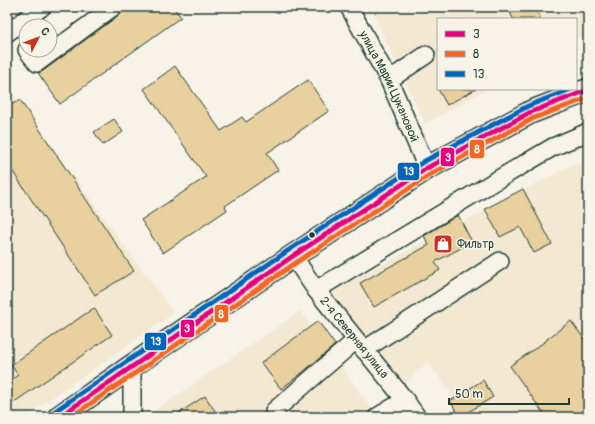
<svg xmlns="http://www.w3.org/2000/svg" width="595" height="424" font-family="Pangolin,sans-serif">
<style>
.built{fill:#f3e9d2}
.building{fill:#e9d19f;stroke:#1f3d34}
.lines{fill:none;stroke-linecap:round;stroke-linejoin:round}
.minor-casing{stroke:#1f3d34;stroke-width:20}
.major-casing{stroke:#1f3d34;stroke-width:25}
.minor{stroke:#f7f3e8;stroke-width:17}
.major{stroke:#f7f3e8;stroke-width:22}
.bus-1-casing{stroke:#f7f3e8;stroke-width:8}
.bus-2-casing{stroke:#f7f3e8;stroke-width:8}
.bus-3-casing{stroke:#f7f3e8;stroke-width:8}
.bus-1{stroke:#e5007d;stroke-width:5}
.bus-2{stroke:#f26522;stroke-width:5}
.bus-3{stroke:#0065bd;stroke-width:5}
.bus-dot{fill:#1f3d34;stroke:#f7f3e8;stroke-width:1.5}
.labels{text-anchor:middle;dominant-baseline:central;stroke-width:3;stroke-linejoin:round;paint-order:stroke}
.street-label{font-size:12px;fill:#1f3d34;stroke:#f7f3e8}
.poi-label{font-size:12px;fill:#1f3d34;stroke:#f7f3e8;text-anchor:start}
.line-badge{stroke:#f7f3e8;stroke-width:1.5}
.badge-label{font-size:11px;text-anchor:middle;font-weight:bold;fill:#fff}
</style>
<rect width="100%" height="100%" fill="#f7f3e8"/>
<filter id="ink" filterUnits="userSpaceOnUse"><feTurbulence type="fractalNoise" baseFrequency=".025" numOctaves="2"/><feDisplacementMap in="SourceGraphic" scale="8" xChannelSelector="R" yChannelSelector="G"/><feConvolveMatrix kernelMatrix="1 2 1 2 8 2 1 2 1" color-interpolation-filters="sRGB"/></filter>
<g filter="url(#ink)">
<g class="built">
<polygon points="370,7 588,7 588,33 576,39 576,19 438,19 438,89 487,89 425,124"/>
<polygon points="7,86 174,313 25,417 7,417"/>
<polygon points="588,161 588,417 468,417 428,362 395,392 331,291 572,165"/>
<polygon points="300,311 378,417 145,417"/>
</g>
<g class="building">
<polygon points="128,7 173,7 181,17 60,104 38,73 43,71 119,15"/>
<polygon points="508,7 535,7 541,19 513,19"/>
<polygon points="175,66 221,131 242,117 246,122 308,80 329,111 267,153 278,170 225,206 227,210 163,253 141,220 206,177 144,89"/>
<polygon points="438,89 476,89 447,105"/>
<polygon points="20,100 134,271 95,295 7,163 7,107"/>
<polygon points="114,119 123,132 103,145 94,132"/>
<polygon points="523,189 552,244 534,253 520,227 500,237 485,209"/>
<polygon points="458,215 472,242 435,262 440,270 374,307 360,283 429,245 424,236"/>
<polygon points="94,308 112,335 7,407 7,383 18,375 11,365"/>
<polygon points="318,321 335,345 302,373 281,389 261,363"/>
<polygon points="571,321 588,344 588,417 546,417 510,366 547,340 547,339"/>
<polygon points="483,380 493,397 460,417 450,401"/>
<polygon points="205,396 219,417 173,417"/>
</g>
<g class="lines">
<g class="minor-casing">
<g id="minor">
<path id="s1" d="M349,7l40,73 38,88"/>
<polyline points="7,33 42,7"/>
<polyline points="27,50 37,63 113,7"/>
<polyline points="389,80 426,55"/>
<path id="s2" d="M293,256l23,34 89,110 12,17"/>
<polyline points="316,290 495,181 553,147 588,132"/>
<polyline points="364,350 500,261"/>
<polyline points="132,366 132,417"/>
<polyline points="274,411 356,340"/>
<polyline points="377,417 405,400"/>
</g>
</g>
<g class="major-casing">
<polyline id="major" points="59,417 132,366 293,256 427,168 531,112 588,90"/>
</g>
<use href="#minor" class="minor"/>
<use href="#major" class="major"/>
<g class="bus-1-casing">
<polyline id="bus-1" points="59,417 293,256 427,168 531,112 588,90"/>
</g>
<g class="bus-2-casing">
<polyline id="bus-2" points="71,417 297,262 431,174 534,118 588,98"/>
</g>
<g class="bus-3-casing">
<polyline id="bus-3" points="55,411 289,250 423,162 528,106 571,89"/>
</g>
<use href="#bus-1" class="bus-1"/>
<use href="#bus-2" class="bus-2"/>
<use href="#bus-3" class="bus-3"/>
</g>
</g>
<defs>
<g id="shop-square" transform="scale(1)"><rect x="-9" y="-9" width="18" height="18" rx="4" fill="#c8321e" stroke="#f7f3e8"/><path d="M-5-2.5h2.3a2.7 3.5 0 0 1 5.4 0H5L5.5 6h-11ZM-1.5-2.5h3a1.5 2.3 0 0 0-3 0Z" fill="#fff"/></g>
</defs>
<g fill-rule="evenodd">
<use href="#shop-square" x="443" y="244"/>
</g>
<circle class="bus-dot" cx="312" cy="235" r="3.5"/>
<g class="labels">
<g class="street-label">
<text stroke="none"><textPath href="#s1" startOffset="89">улица Марии Цукановой</textPath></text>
<text stroke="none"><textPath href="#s2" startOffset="102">2-я Северная улица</textPath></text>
</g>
<g class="poi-label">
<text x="457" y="244">Фильтр</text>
</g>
</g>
<g class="line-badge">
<rect x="469" y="139" width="16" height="20" rx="4" fill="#f26522"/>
<rect x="440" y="147" width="15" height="20" rx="4" fill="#e5007d"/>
<rect x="397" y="162" width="23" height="19" rx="4" fill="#0065bd"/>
<rect x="214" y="304" width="15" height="19" rx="4" fill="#f26522"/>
<rect x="180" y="319" width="15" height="19" rx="4" fill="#e5007d"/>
<rect x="144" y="332" width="23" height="19" rx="4" fill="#0065bd"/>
</g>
<g class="badge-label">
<text x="477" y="153">8</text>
<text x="448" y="161">3</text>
<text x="409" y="175">13</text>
<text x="221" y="318">8</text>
<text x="187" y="332">3</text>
<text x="156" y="345">13</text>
</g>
<rect width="595" height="424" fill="none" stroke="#f7f3e8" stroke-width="24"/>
<rect x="12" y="12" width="571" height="400" fill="none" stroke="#1f3d34" stroke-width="1.5" filter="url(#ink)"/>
<rect x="437" y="18" width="140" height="72" fill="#f7f3e8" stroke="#a1aaa0"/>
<rect x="445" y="31" width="20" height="6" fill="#e5007d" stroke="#a1aaa0"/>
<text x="473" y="38" font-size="12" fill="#1f3d34">3</text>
<rect x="445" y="51" width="20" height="6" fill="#f26522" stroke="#a1aaa0"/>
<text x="473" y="58" font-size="12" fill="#1f3d34">8</text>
<rect x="445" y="71" width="20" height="6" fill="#0065bd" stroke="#a1aaa0"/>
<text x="473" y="78" font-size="12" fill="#1f3d34">13</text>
<g transform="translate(38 38) rotate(48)"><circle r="19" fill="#f7f3e8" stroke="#a1aaa0"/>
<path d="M0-3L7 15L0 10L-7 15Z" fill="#c8321e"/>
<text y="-6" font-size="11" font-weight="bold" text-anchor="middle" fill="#1f3d34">С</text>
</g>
<path d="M449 398v6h120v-6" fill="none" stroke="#1f3d34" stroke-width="2"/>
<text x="455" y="398" font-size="12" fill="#1f3d34" stroke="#f7f3e8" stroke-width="3" paint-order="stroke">50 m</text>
</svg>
